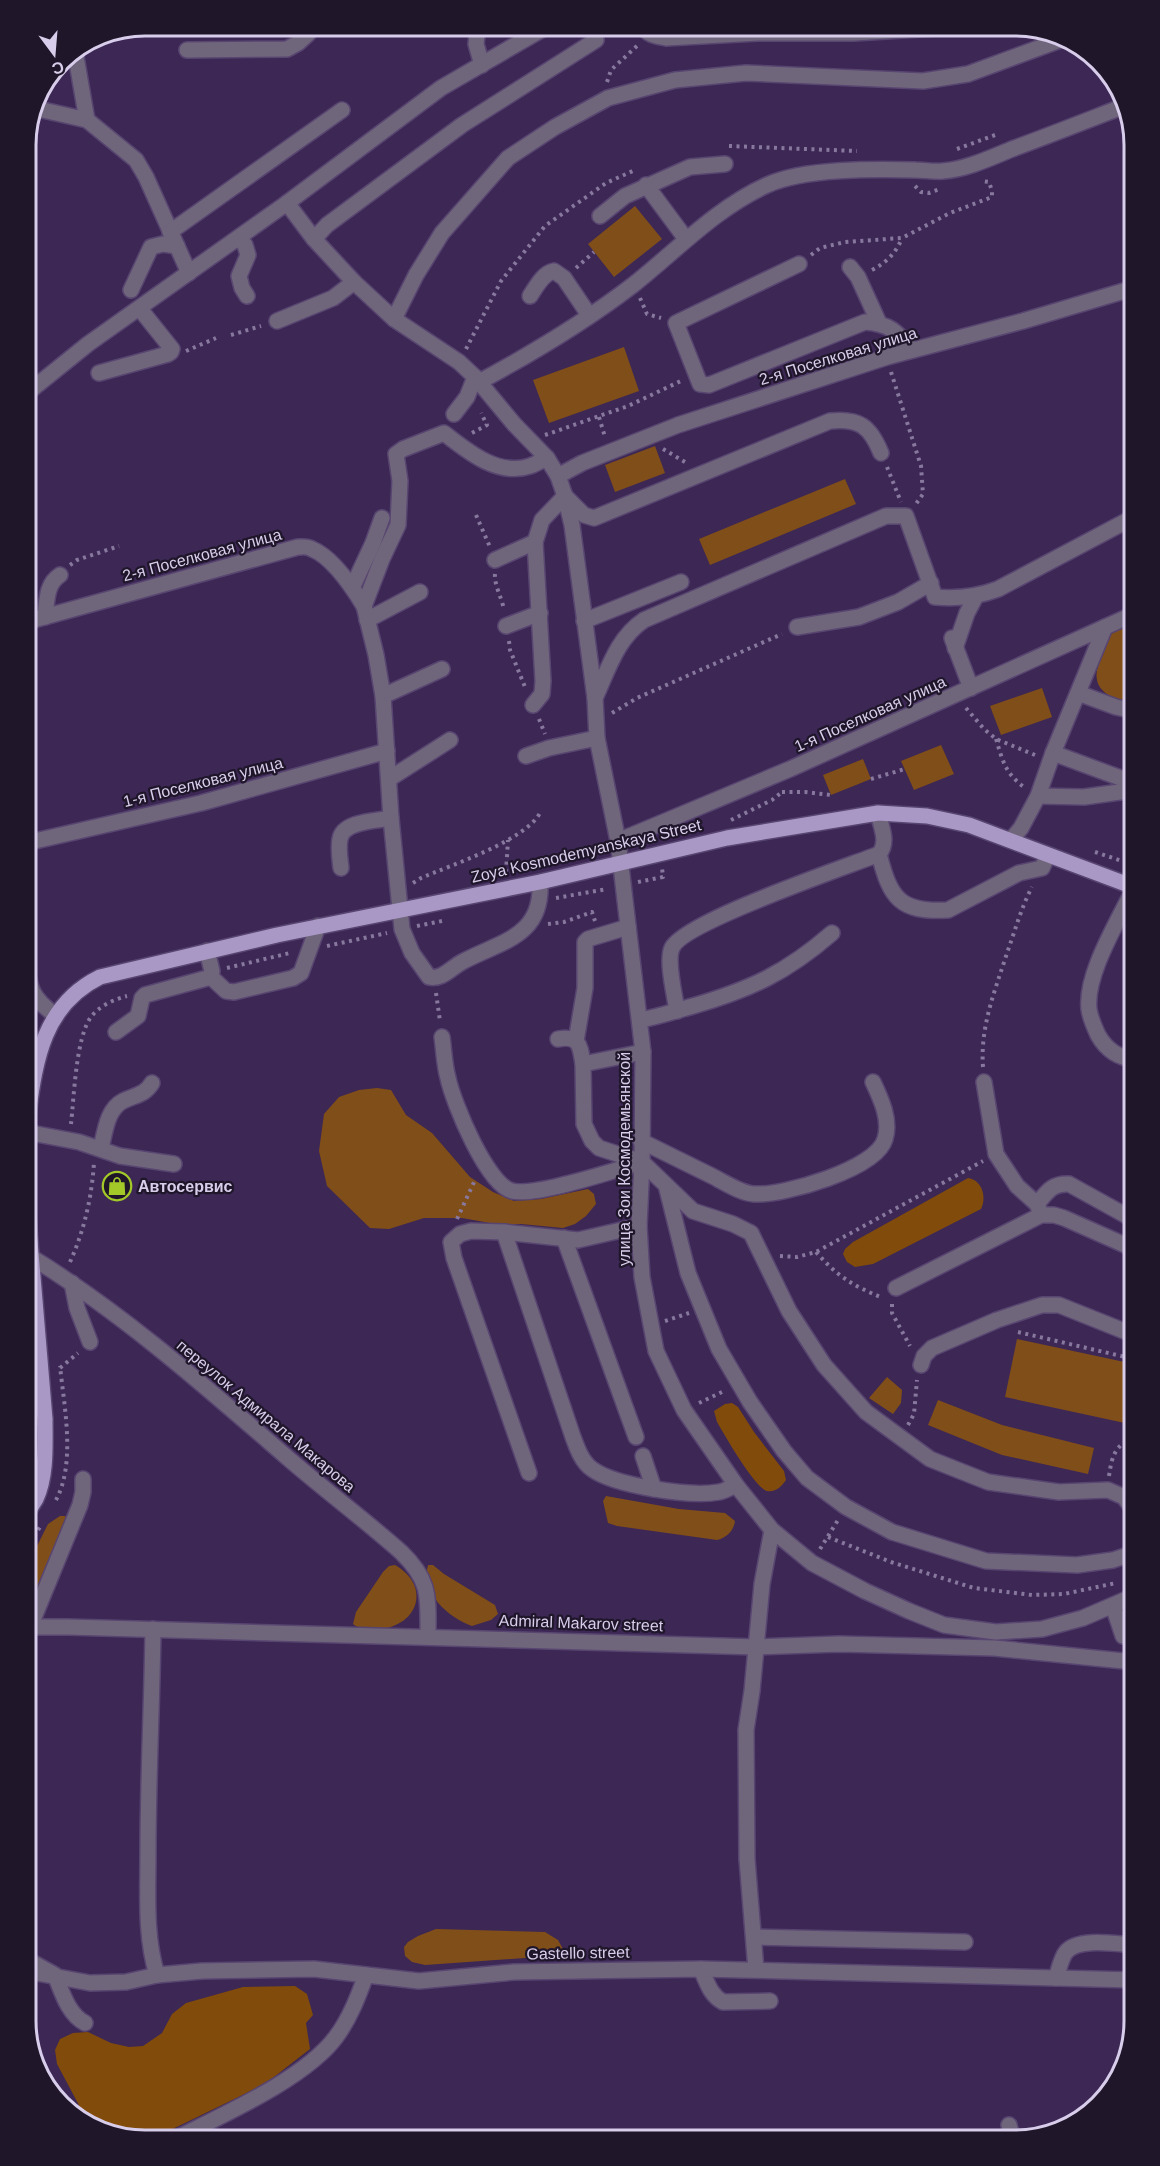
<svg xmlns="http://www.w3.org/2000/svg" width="1160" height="2166" font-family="Arial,sans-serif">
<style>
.green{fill:#804e18}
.forest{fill:#804b0b}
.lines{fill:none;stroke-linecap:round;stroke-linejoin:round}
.minor-casing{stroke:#584570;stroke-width:18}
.major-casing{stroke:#584570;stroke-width:18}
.path{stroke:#88789e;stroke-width:4;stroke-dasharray:3 4.5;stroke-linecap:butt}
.minor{stroke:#6f667c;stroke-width:15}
.major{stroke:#a997c5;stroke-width:15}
.labels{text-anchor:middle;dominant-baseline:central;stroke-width:4.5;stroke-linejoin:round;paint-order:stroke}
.street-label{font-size:16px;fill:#d8cdea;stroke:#1f162a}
.poi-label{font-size:16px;font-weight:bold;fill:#d8cdea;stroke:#1f162a;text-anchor:start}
.rim{fill:none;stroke:#d8cdea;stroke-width:3}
</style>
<rect width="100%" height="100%" fill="#3c2755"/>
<g class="green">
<polygon points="649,26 826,26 658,31"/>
<polygon points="635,206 662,239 614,277 588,244"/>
<polygon points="624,347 639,391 549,423 533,380"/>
<polygon points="655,446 665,473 615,492 605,465"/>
<polygon points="845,479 856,504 710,565 699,539"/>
<path d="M1134,622v40l-2,6 2,6v28c-12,2 -35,-8 -37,-22 -2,-9 3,-19 5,-27 3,-8 5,-16 11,-21 6,-5 15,-7 21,-10z"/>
<polygon points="1042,688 1052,717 1001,735 990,706"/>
<polygon points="941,745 954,774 914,790 901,761"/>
<polygon points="863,759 871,779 831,795 823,775"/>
<polygon points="377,1088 391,1090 406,1115 432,1133 470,1177 493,1192 514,1201 541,1199 588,1189 594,1194 596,1204 586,1216 575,1224 563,1228 521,1224 501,1225 462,1218 424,1218 389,1229 370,1228 327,1186 319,1151 324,1114 339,1097 359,1090"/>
<polygon points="1017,1339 1134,1364 1134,1425 1005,1397"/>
<polygon points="887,1377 902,1390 901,1403 893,1414 869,1398"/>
<polygon points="938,1400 1002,1425 1094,1448 1088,1474 1002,1455 928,1425"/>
<path d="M606,1496l73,13 46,4 10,8c-1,10 -9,17 -18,19l-100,-14 -9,-3 -5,-22z"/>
<polygon points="60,1516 65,1516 68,1519 53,1560 26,1610 26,1560 37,1546 48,1524"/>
<path d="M395,1565c38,22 22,64 -20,64 -8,0 -16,0 -22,-5l3,-12 27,-40 6,-6z"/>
<path d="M428,1565h5l11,9 51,31 3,9 -7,6 -19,6c-23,-8 -52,-33 -44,-61z"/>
<polygon points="436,1929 545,1932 558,1940 563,1949 550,1959 525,1958 425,1965 412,1962 405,1956 404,1947 408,1942 418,1936"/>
</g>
<g class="forest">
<path d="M968,1178c14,2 19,19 13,31l-108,55 -18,3 -8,-5 -4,-8 2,-5 8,-7z"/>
<path d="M732,1403l6,4 16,25 30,39 2,9c-4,6 -11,13 -19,11 -13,-4 -43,-57 -50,-69l-3,-11 11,-7z"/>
<polygon points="295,1986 307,1994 313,2015 306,2023 310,2049 265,2084 150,2140 137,2140 89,2124 57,2064 55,2050 60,2039 73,2033 88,2032 111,2043 129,2047 143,2046 162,2033 172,2014 186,2003 243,1987"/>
</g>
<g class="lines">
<g class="minor-casing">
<g id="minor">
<polyline points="478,26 476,44 482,65"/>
<path d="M642,26c5,9 14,10 24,12l92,-5h96l114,-7"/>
<polyline points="187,50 287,49 298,43 308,34 308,26"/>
<polyline points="75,51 87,120"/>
<polyline points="37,96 38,92"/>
<polyline points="34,108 87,120 136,160 146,177 189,273"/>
<polyline points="646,185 686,239"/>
<polyline points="287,203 314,239 354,282 394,319 459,362 475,377 514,424 547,458 558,476 565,496 572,525 595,698 597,738 618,841 643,1052 642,1162 639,1226 642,1277 656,1351 684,1410 736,1485 772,1530 812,1563 865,1591 909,1611 944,1625 996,1632 1042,1629 1083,1618 1134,1596"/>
<polyline points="600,216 625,196 690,167 725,164"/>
<polyline points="170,232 342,110"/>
<polyline points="239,238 245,245 248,255 239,276 242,288 247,296"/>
<polyline points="314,239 327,225 462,125 596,40"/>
<path d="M799,264l-123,59 24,61 9,1 156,-63c26,2 32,10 47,28"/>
<polyline points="850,267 858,277 879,323"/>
<polyline points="131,290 151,247 163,244 177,246"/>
<path d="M530,296c6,-9 13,-23 24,-25l10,7 25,37"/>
<polyline points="394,319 416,275 442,233 508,158 555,127 608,98 675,80 746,73 923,81 968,74 1063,39"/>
<polyline points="277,321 333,298 354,282"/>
<polyline points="99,373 168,354 171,352 172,349 140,309"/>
<path d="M479,382c52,-28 107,-61 154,-97 43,-34 83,-77 134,-100 37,-17 107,-16 149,-15 8,0 18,2 27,1 24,-2 47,-13 69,-22 38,-14 76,-29 115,-44"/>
<polyline points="26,394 88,344 287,203 441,88 548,26"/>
<polyline points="454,414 467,397 475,377"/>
<polyline points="558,476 582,463 678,425 887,357 1023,321 1134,288"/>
<polyline points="495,560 535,542"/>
<polyline points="353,586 373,543 382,518"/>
<path d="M45,617c2,-16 1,-33 15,-42"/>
<polyline points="367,620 420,592"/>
<polyline points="584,621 681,582"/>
<path d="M26,622l272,-75c5,0 10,-1 14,2 20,8 41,39 52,57"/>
<polyline points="506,626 540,613"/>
<polyline points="797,627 859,617 898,602 931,583"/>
<polyline points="952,638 971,688"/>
<polyline points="955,648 967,613 976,596"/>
<polyline points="1078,693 1116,707 1134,711"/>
<polyline points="383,696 442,669"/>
<path d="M595,698c13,-28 22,-60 49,-78l242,-104h20l29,81c23,2 42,0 63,-8l136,-72"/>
<path d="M533,705l9,-11 1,-13 -8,-139 7,-22 23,-24 19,19 10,3 236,-97c29,-3 40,5 51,32"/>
<polyline points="1053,753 1134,783"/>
<polyline points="526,756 549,748 597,738"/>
<polyline points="389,779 450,740"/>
<polyline points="1038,796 1084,797 1134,790"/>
<polyline points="1011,840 1021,828 1038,796 1053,753 1105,627"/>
<polyline points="618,841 790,769 1134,614"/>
<polyline points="26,843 201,803 387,751"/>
<path d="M879,854c11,44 21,59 69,56l71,-37 23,-5 6,-13"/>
<path d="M341,868c-1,-9 -3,-20 -1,-29 3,-18 36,-18 51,-21"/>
<path d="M540,882c3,55 -39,59 -78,80 -11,6 -20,18 -33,15l-17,-24 -10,-24 -11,-111 -8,-122 -7,-41 -12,-49 18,-47 16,-34 2,-44 -4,-27 7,-5 41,-16c23,18 54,44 86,33 6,-2 12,-6 17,-8"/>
<path d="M26,961c3,28 6,37 29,54"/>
<polyline points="211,977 226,991 234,992 293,978 301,973 318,926"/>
<path d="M677,1011c-2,-15 -11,-50 -5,-63 11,-26 174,-81 207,-94 10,-12 2,-27 -1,-41"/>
<path d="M640,1020c18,-3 35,-9 53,-14 58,-17 93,-33 139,-73"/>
<polyline points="116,1032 138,1016 142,998 145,995 211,977 212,971 207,951"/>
<path d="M442,1037c2,13 2,27 6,41 5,24 39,107 64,113 23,6 104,-21 130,-29"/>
<path d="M558,1039c22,-4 22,7 25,25"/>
<polyline points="576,1041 585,988 585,942 588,939 628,927"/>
<polyline points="643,1052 583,1064 584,1124 592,1141 599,1148 642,1162 693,1211 733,1224 751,1233 789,1311 824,1365 866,1412 930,1459 988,1482 1059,1492 1108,1490 1124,1497 1134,1511"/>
<path d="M1134,1059c-16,-1 -28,-10 -36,-24 -4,-9 -8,-17 -9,-26 -4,-35 30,-89 45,-121"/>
<polyline points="984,1082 996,1154 1017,1186 1037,1204"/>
<polyline points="26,1132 79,1142 120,1156 174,1164"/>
<path d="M641,1141c24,12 47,23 71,35 12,6 28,17 42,18 29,2 123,-25 131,-55 6,-19 -4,-40 -12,-57"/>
<path d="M101,1148c4,-16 6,-39 22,-47 12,-6 22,-6 29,-18"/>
<polyline points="667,1189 688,1273 719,1349 750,1402 784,1451 807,1478 846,1507 892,1532 986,1561 1077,1565 1113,1560 1134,1553"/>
<path d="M1041,1214l-4,-10c10,-12 15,-21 32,-20l65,36"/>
<path d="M504,1232l69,205c4,11 9,25 19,32 23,17 98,28 127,23 6,-1 12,-5 17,-7"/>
<polyline points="564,1238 636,1437"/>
<path d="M31,1257c93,57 176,131 258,202 37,32 76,61 112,93 30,29 27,45 27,84"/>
<polyline points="72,1283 77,1308 90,1342"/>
<polyline points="896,1288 1041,1215 1054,1215 1064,1218 1134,1249"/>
<polyline points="921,1365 924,1356 932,1348 997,1320 1042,1305 1059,1305 1134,1335"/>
<polyline points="26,1416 45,1419"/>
<polyline points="643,1456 654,1489"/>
<polyline points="529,1473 454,1258 451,1242 460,1234 471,1231 504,1232 578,1240 639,1226"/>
<polyline points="1113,1606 1123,1636"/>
<polyline points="26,1627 68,1627 756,1647 839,1644 994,1648 1134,1662"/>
<polyline points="30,1627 80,1505 83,1492 83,1479"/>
<path d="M153,1629c-1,75 -5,150 -5,224 0,42 -3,83 9,122"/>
<polyline points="754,1937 965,1942"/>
<path d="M26,1959l29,16c7,17 13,39 30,48"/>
<path d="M701,1969c6,13 9,26 22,33l47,-1"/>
<polyline points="756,1970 747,1859 746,1730 752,1691 762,1584 772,1530"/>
<polyline points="26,1971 90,1983 126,1982 157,1975 202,1971 314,1969 419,1981 514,1972 701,1969 1134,1980"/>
<path d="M1056,1978c3,-8 5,-20 10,-26 12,-15 51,-8 68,-7"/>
<polyline points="1009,2125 1013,2140"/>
<path d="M173,2140c47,-24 132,-61 163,-103 14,-19 22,-40 30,-62"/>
</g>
</g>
<g class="major-casing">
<g id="major">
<path d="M26,1128c9,-60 13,-121 74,-151l177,-42 263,-53 187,-44 151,-25 49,3 42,9 165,62"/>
<path d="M26,1515c3,-5 7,-11 10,-16 11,-23 9,-55 9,-80l-19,-225v-32"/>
</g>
</g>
<g class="path">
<polyline points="607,82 611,70 638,45"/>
<polyline points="729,146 857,151"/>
<polyline points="957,149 995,135"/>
<polyline points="915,186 921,192 929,193 940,189"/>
<polyline points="811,255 820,248 845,242 902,238 950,213 992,197 992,191 989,182 982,181"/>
<polyline points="576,268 594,252"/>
<path d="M872,270c14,-7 24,-17 30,-32"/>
<polyline points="640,298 647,314 661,318"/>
<polyline points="231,335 261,326"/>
<polyline points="466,349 501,281 545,226 606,183 635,170"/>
<polyline points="186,351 216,338"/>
<polyline points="891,372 921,466 923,494 916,504"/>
<polyline points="599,417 605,437"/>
<polyline points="472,433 487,425 481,413"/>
<polyline points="545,435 628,406 683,380"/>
<polyline points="663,449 685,462"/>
<polyline points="887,467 901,502"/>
<polyline points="476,515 490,547"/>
<polyline points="70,565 77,560 119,546"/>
<path d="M495,574c-1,11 7,24 9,36"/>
<polyline points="509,641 510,650 525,687"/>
<polyline points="966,708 984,729 996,739 1035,755"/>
<polyline points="612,713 637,698 782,634"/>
<polyline points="539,719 545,734"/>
<path d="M996,739c7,23 9,34 29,49"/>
<polyline points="871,779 905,769"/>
<polyline points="782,792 805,792 831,795"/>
<polyline points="731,820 772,800 782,792"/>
<polyline points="1095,852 1134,865"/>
<polyline points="506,872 508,840"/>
<polyline points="638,882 663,877 662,868"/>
<path d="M413,883l8,-5c30,-13 107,-38 120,-67"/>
<polyline points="556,898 607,889"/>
<polyline points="548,924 564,922 592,912 595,921"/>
<polyline points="417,926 442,921"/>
<polyline points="327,946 387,933"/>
<polyline points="227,968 290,953"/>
<polyline points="436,993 440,1021"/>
<path d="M983,1067c-3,-41 12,-76 24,-114 8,-22 14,-45 25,-66"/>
<path d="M71,1124c3,-27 5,-87 20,-107 8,-11 24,-18 36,-21"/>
<polyline points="457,1219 475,1180"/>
<path d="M816,1252c21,24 37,34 67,46"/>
<polyline points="780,1256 797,1257 816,1252 983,1161"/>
<path d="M70,1262c14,-31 22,-65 24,-100"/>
<polyline points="892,1304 892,1313 910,1346"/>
<polyline points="665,1321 689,1313"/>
<polyline points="1018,1332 1134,1359"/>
<polyline points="60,1368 78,1353"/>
<polyline points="699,1403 724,1391"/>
<polyline points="908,1425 914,1414 917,1380"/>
<path d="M1109,1476c3,-21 6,-30 25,-39"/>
<path d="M56,1500c20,-37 8,-94 4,-134"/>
<polyline points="828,1537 891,1562 974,1588 1032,1595 1064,1594 1116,1583"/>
<polyline points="26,1549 40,1527"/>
<polyline points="820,1549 838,1520"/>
</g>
<use href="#minor" class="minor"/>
<use href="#major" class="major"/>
</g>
<defs>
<g id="shop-ring" transform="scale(1.5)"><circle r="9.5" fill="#1f162a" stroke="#a2c928" stroke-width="1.5"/><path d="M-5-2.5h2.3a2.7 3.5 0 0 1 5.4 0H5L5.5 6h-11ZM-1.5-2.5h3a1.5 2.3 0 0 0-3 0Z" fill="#a2c928"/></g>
</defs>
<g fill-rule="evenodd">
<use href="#shop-ring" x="117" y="1186"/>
</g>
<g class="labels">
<g class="street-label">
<text transform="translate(838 356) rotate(-17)">2-я Поселковая улица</text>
<text transform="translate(202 555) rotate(-15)">2-я Поселковая улица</text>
<text transform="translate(870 714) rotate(-24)">1-я Поселковая улица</text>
<text transform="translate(203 782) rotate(-14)">1-я Поселковая улица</text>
<text transform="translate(586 851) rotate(-13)">Zoya Kosmodemyanskaya Street</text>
<text transform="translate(624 1159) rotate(-90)">улица Зои Космодемьянской</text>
<text transform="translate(266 1416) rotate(40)">переулок Адмирала Макарова</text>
<text transform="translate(581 1623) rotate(2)">Admiral Makarov street</text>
<text transform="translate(578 1953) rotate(-1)">Gastello street</text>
</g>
<g class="poi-label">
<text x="138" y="1186">Автосервис</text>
</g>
</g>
<path d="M0 0H1160V2166H0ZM145 36H1015A109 109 0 0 1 1124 145V2021A109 109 0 0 1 1015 2130H145A109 109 0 0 1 36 2021V145A109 109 0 0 1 145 36Z" fill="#1f162a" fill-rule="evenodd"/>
<path class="rim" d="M145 36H1015A109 109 0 0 1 1124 145V2021A109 109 0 0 1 1015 2130H145A109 109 0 0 1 36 2021V145A109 109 0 0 1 145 36Z"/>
<g transform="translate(54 54) rotate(164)" stroke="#1f162a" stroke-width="4.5" paint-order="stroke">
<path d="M0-4.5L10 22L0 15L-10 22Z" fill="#d8cdea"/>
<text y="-9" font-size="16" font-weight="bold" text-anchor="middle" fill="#d8cdea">С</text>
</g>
</svg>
